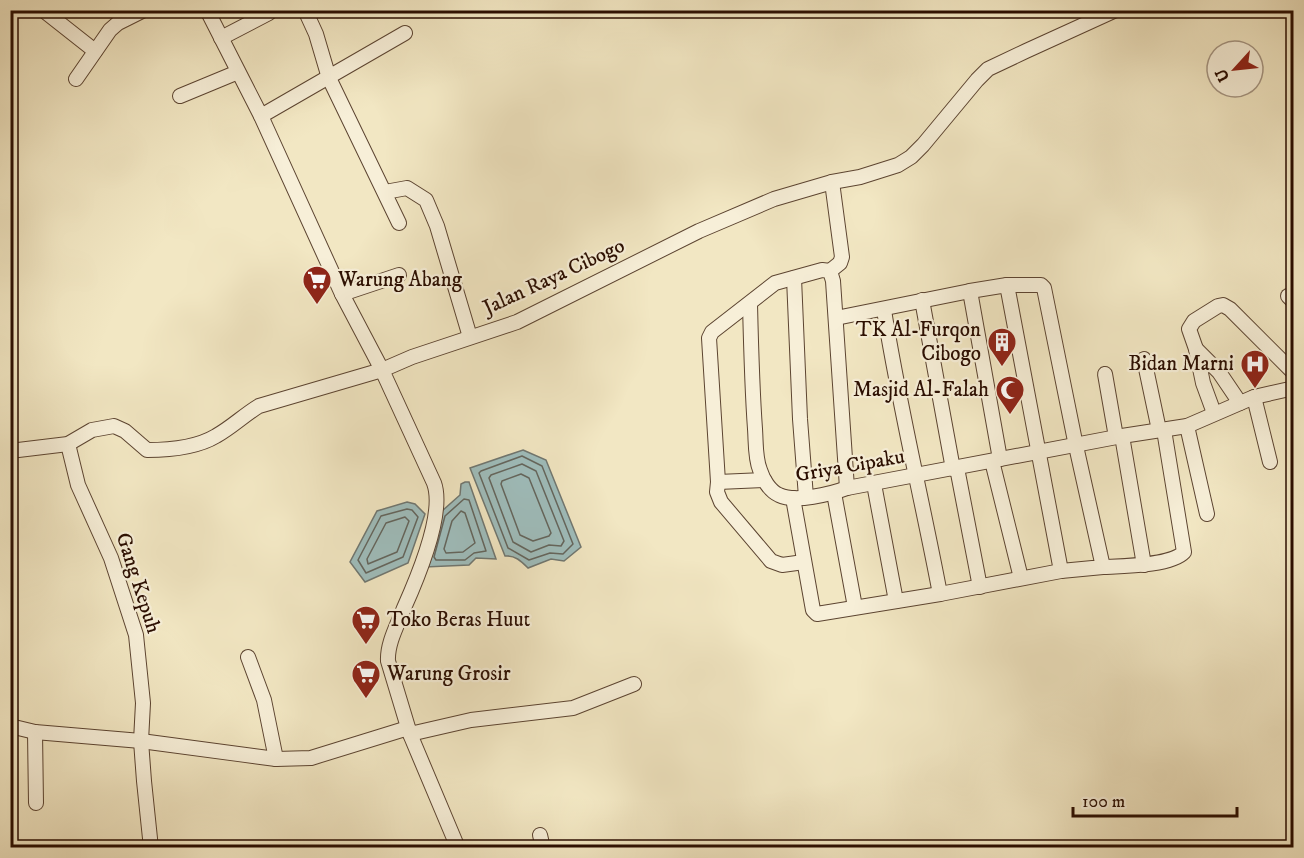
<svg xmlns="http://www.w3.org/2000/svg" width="1304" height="858" font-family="'IM FELL DW Pica',serif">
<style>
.water{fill:#9fbebd;stroke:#707771;stroke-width:1.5}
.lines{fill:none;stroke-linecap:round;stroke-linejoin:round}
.shore{stroke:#64665e;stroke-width:1.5}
.minor-casing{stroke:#5c4431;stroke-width:16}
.minor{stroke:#f7efd8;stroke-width:14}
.labels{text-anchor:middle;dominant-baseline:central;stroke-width:4.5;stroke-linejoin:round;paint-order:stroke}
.street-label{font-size:21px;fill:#2a0d00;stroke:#f7efd8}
.poi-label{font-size:21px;fill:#2a0d00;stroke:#f7efd8;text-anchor:start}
</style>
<rect width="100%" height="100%" fill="#f2e7c3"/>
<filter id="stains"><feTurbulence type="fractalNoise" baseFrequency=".00333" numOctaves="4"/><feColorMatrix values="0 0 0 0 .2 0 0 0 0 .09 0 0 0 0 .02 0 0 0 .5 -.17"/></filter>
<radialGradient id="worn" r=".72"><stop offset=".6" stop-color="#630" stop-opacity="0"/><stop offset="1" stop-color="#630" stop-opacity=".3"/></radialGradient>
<g class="water">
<path d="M523,450l23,10 35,87 -17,14 -13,-2 -23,9c-7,-7 -13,-13 -23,-12l-35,-88z"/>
<polygon points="465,482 469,482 496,559 476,558 469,565 425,567 442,511 460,495 461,484"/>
<polygon points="407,502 415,504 425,514 408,563 365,582 350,562 377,511"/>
</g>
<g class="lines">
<g class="shore">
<polygon points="522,456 542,466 573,544 563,554 550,553 529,560 508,548 479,473 481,471"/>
<polygon points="522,464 536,471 564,541 561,546 549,545 531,552 513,542 489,478 491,475"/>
<polygon points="521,474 529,478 551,533 549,536 533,541 520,535 501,484 502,481"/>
<polygon points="464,499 469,500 486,551 474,553 465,560 436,560 434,557 445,516"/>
<polygon points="407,509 412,510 418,517 403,557 366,573 358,560 381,516"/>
<polygon points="461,511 465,513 475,543 463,552 446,553 444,549 452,521"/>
<polygon points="405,517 409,521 397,552 368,564 367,559 386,523"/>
</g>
<g class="minor-casing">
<g id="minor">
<polyline points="43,10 95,51"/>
<polyline points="305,10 316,34 329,78 399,223"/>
<polyline points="221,38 269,13"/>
<polyline points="76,79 110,30 118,23 144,10"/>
<polyline points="180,96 238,72"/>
<polyline points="261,116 405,33"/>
<polyline points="385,192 407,188 426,200 437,226 470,337"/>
<polyline points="830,271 840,263 842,257 832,182"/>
<polyline points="794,278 800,419 806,497"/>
<polyline points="970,291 1007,285 1061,571"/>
<polyline points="342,294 399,275"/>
<polyline points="1288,296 1294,302"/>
<polyline points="922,300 953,469"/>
<path d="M750,304c1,42 2,84 5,125 1,13 0,29 5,41 3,10 10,21 19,25 16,8 52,-1 68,-7l275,-52 65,-10 67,-29 40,-9"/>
<path d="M884,310c15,95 38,189 56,284"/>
<polyline points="836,318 970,291 1000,459"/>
<polyline points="1196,349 1219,372 1240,403"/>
<polyline points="1144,359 1159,430"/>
<polyline points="1105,374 1116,437"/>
<polyline points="1254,397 1270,462"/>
<polyline points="1214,413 1203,383 1196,349 1189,329 1194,321 1218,306 1223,305 1230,309 1294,373"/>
<polyline points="1187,426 1207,514"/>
<polyline points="1122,436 1144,565"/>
<polyline points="68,444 78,485 111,558 136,635 143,703 141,741 144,781 151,848"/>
<path d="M10,451l58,-7 24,-14 22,-4 11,5 22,19c22,0 49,-2 69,-14 16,-9 28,-21 43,-30l123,-36 -40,-76 -81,-178 -54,-106"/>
<polyline points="992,461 1021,578"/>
<polyline points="957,468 980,587"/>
<polyline points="718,482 764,480"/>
<polyline points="874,484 896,601"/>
<polyline points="834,493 855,607"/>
<polyline points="793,498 813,610 817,614 940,594 1061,571 1103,567 1076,446 1044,288 1041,285 1007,285"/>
<polyline points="804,562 782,565 771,561 721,502 717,492 718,482 709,338 712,332 775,283 822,270 830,271 833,281 847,488"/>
<path d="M1103,567c19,-1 68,-1 81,-15l-20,-122"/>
<polyline points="248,657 264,700 276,759"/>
<polyline points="10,726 35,732 141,741 276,759 311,758 408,728"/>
<polyline points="35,732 36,803"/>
<polyline points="410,734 471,720 573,708 634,684"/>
<polyline points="540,835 543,848"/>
<path d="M458,848l-48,-114 -22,-73c-1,-18 10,-37 16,-53 13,-29 41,-95 30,-125l-52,-113 30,-13 105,-35 182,-91 75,-32 58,-17 28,-5 38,-12 13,-8 12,-12 54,-65 11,-11 38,-18 90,-41"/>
</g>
</g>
<use href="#minor" class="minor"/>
</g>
<defs>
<g id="supermarket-pin" transform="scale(1.5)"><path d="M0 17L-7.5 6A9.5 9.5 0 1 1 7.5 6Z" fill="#8f2418" stroke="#f7efd8"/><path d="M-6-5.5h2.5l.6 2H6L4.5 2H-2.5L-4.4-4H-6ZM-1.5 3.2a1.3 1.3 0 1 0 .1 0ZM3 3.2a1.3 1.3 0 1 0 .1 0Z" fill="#fff"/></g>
<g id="building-pin" transform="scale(1.5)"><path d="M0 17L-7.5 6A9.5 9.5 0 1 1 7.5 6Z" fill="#8f2418" stroke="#f7efd8"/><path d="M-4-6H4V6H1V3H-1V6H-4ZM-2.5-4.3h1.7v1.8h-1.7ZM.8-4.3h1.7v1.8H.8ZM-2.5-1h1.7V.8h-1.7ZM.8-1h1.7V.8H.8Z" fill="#fff"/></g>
<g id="hospital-pin" transform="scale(1.5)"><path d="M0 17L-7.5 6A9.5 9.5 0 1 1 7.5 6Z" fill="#8f2418" stroke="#f7efd8"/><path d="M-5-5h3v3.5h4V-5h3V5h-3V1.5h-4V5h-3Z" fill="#fff"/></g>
<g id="mosque-pin" transform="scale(1.5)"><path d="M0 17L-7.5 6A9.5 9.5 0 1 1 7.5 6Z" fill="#8f2418" stroke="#f7efd8"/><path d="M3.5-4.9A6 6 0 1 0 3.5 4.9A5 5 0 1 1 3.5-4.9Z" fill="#fff"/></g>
</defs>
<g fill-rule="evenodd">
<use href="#supermarket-pin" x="317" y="280"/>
<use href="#building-pin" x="1002" y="342"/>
<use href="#hospital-pin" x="1255" y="364"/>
<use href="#mosque-pin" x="1010" y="390"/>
<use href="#supermarket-pin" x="366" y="620"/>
<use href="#supermarket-pin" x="366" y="674"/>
</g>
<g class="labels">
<g class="street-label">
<text transform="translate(554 277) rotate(-25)">Jalan Raya Cibogo</text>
<text transform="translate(850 466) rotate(-10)">Griya Cipaku</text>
<text transform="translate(138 583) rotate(72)">Gang Kepuh</text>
</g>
<g class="poi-label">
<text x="338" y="280">Warung Abang</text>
<text x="981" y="330" text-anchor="end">TK Al-Furqon<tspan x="981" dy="24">Cibogo</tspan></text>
<text x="1234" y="364" text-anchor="end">Bidan Marni</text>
<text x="989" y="390" text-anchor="end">Masjid Al-Falah</text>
<text x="387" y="620">Toko Beras Huut</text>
<text x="387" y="674">Warung Grosir</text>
</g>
</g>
<rect width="1304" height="858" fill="none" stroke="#f2e7c3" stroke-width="36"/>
<rect x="12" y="12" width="1280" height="834" fill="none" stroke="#2a0d00" stroke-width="3"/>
<rect x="18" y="18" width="1268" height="822" fill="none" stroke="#2a0d00" stroke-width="1.5"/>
<g transform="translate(1235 69) rotate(243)"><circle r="28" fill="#f7efd8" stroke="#a59582" stroke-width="1.5"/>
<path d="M0-4.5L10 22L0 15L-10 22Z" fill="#8f2418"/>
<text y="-9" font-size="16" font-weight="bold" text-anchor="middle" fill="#2a0d00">U</text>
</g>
<path d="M1073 807v9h164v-9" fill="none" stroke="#2a0d00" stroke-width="3"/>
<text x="1082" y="807" font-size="18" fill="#2a0d00" stroke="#f7efd8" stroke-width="4.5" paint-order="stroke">100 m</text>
<rect width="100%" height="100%" filter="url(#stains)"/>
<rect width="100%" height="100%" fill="url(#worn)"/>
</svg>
